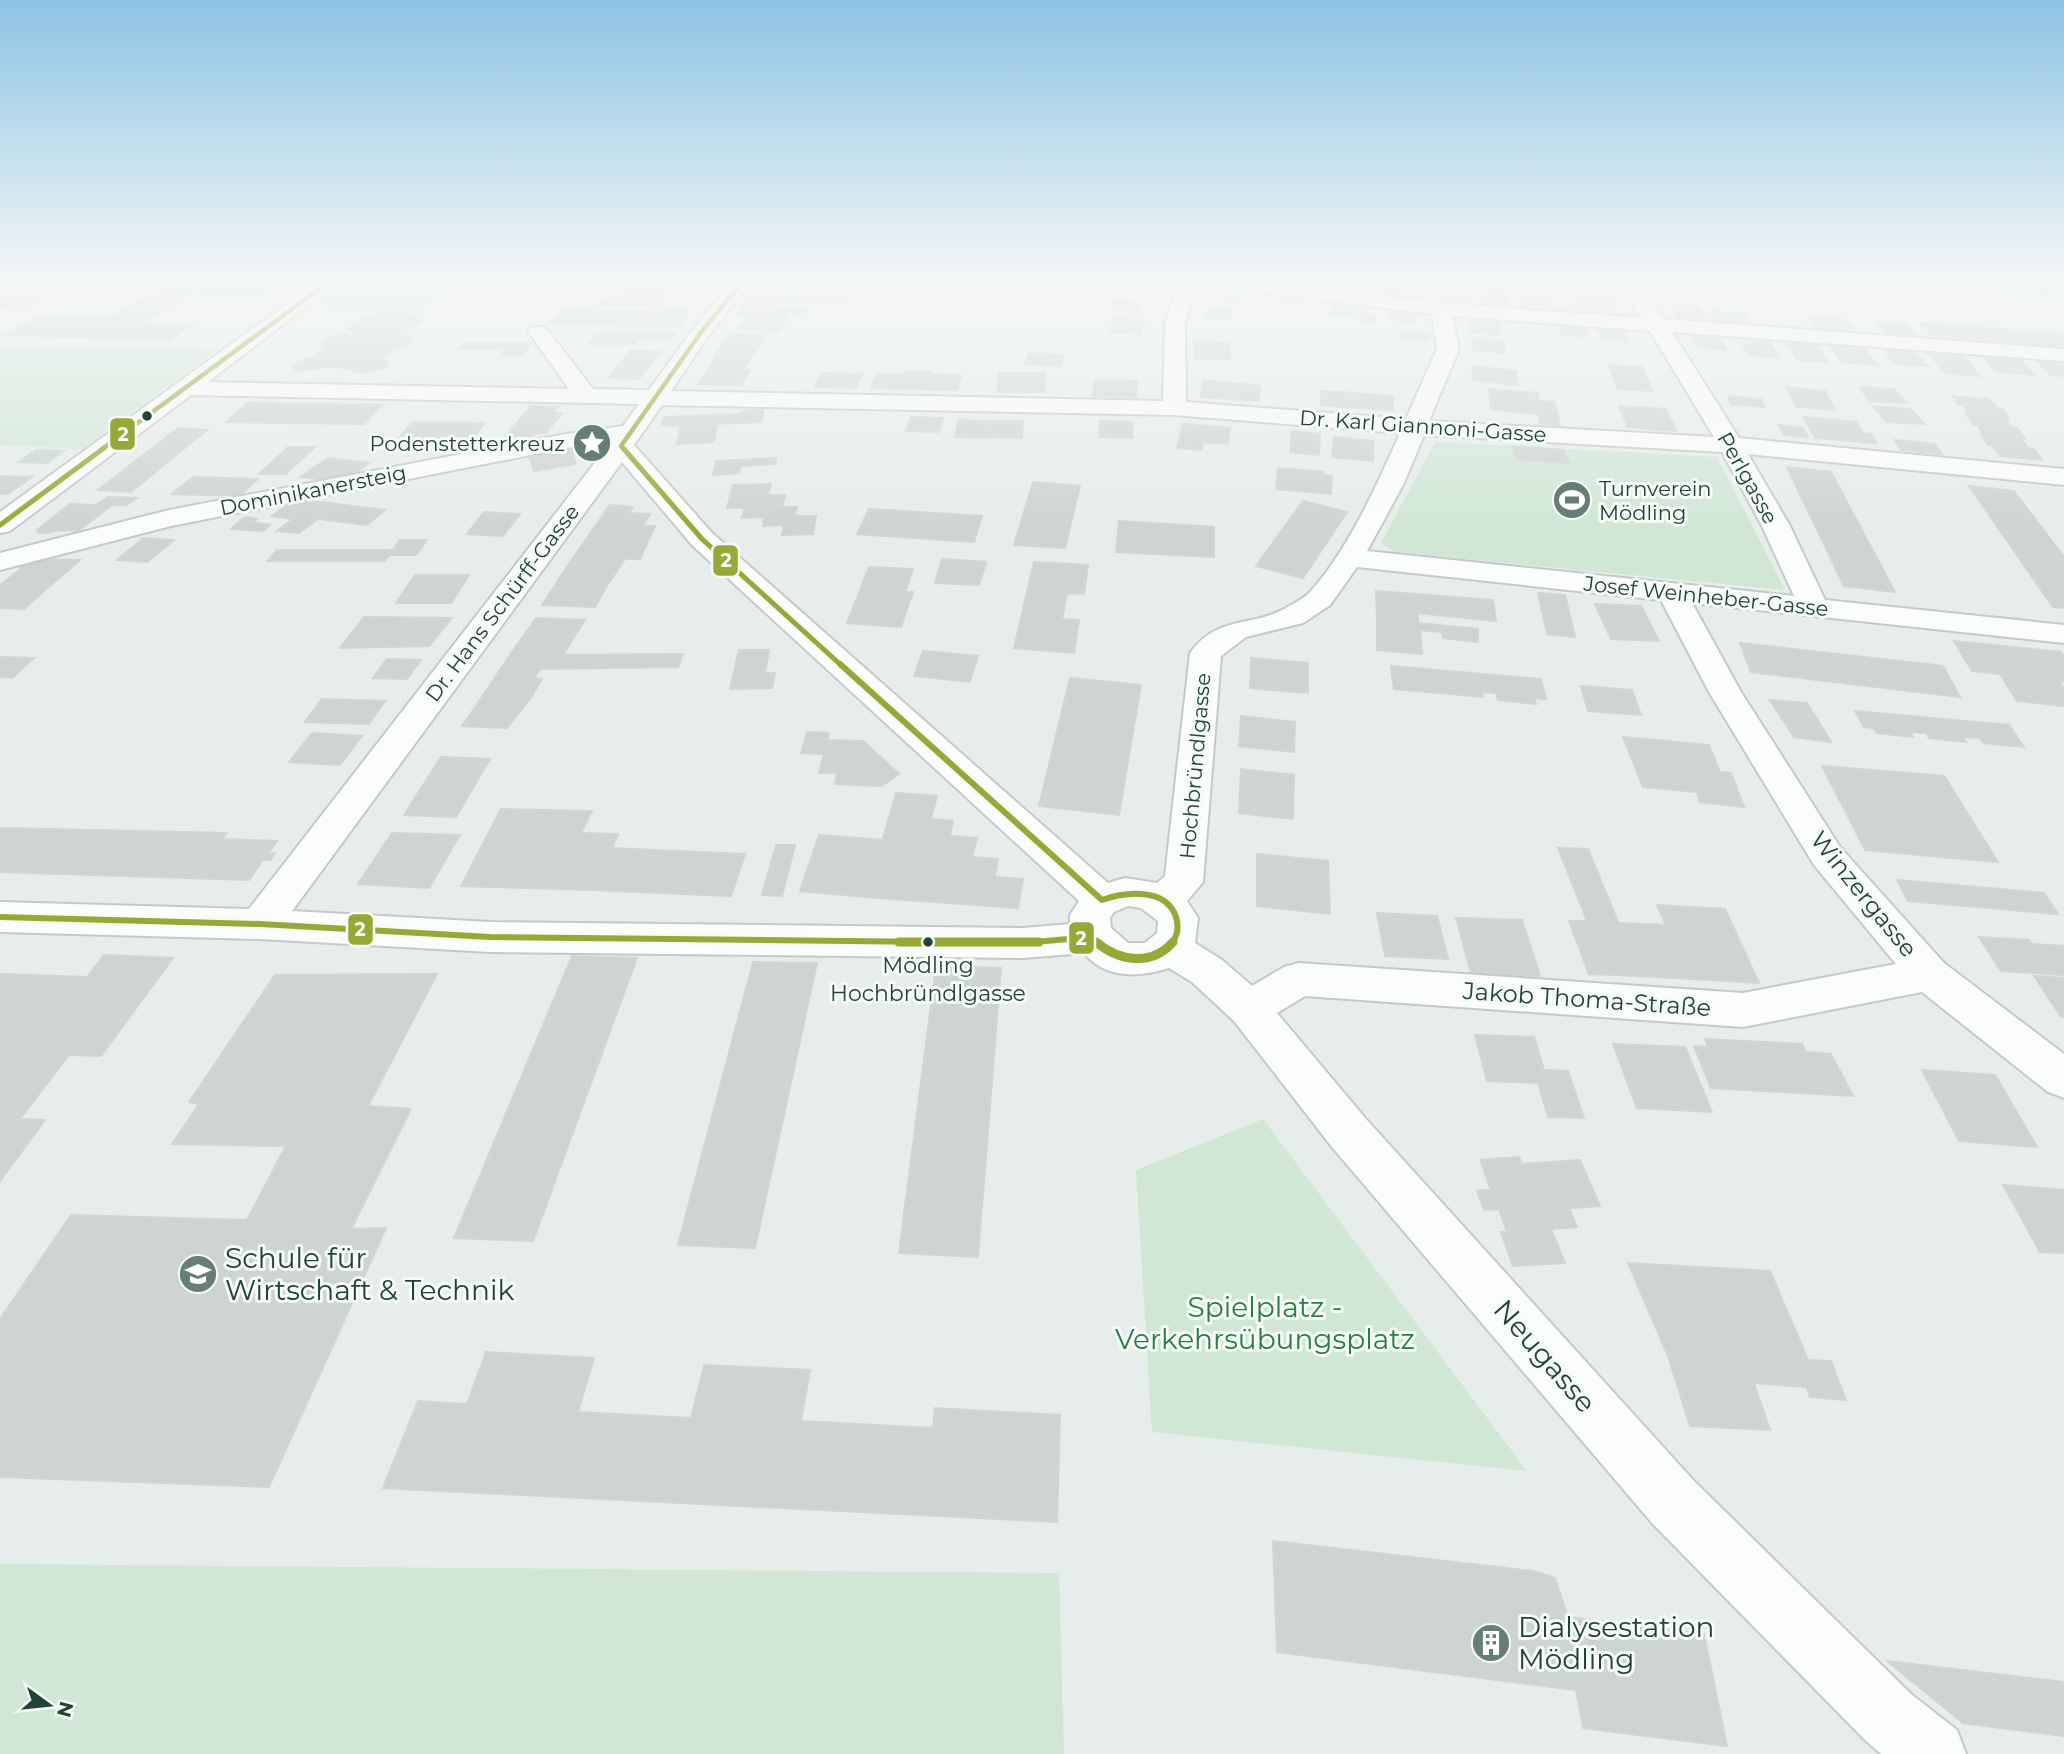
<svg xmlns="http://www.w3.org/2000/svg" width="2064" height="1754" font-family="Montserrat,sans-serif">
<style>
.green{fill:#d0e7d6}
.building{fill:#ced4d1;stroke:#d0d6d3;stroke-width:2}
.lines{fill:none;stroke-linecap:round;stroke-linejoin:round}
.minor-casing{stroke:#c4cac7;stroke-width:4}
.minor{fill:#fbfcfc;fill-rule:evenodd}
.bus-1-far3-casing{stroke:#f6fbf8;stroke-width:7}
.bus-1-far2-casing{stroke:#f6fbf8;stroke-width:9}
.bus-1-far1-casing{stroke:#f6fbf8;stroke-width:11}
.bus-1-casing{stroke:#f6fbf8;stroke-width:14}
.bus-1-far3{stroke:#97a837;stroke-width:4.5}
.bus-1-far2{stroke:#97a837;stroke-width:5}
.bus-1-far1{stroke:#97a837;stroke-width:6}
.bus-1{stroke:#97a837;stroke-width:9}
.bus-dot{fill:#224338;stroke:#f6fbf8;stroke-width:2.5}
.labels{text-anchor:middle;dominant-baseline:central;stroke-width:6;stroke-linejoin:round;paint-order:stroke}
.far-street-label{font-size:21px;fill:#224338;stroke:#f6fbf8}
.far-poi-label{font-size:21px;fill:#224338;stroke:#f6fbf8;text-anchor:end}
.bus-label{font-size:22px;fill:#224338;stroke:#f6fbf8}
.street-label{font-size:24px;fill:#224338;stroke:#f6fbf8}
.near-poi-label{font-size:28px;fill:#224338;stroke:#f6fbf8;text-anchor:start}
.near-park-label{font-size:28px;fill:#287e45;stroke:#f6fbf8}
.near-street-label{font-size:28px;fill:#224338;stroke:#f6fbf8}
.line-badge{stroke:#f6fbf8;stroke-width:2.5}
.badge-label{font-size:19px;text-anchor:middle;font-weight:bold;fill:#fff}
</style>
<rect width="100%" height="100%" fill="#e7edea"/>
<g class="green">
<polygon points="341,287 444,291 422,310 313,307"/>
<polygon points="0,346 219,349 82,449 0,445"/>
<polygon points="1435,442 1717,457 1785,590 1393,552 1381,543"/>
<polygon points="1263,1119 1527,1471 1152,1432 1136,1170"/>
<polygon points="0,1564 1059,1573 1064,1754 0,1754"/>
</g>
<g class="building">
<polygon points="0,281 33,281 26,285 0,285"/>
<polygon points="171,281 299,281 290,287 281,287 264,298 187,296 141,325 191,326 170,340 5,335 40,315 112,317"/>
<polygon points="344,281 460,281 452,287"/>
<polygon points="506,281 543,281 522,294 490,291"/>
<polygon points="634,281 698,281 689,287 677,286 660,299 665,299 656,306 599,304"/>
<polygon points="758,281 796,281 854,284 850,288 842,288 756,283"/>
<polygon points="1120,281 1156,281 1153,287 1118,284"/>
<polygon points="1570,281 1601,281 1606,291 1618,292 1620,296 1574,291"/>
<polygon points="1796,281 1836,281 1839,287 1797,284"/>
<polygon points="1851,281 2019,281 2031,297"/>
<polygon points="2019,281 2064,281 2064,289 2023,286"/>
<polygon points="1480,282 1504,284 1508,306 1482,304"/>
<polygon points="756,283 842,288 838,293 770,288 766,293 750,292"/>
<polygon points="1382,284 1414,287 1413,290 1429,292 1428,298 1380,293"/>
<polygon points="2023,286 2064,289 2064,295 2031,297"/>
<polygon points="1212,290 1246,293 1244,301 1209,298"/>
<polygon points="1442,291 1471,293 1473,303 1444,301"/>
<polygon points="750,292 766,293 850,297 846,303 780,300 775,308 807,309 804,314 737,313"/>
<polygon points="1516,293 1548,296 1551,306 1519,304"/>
<polygon points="1572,296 1611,299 1617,314 1577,312"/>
<polygon points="0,297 3,297 45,299 26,310 0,307"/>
<polygon points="1287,297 1301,298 1301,306 1283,303"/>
<polygon points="1115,300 1142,303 1138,312 1111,310"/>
<polygon points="1333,303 1367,307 1365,314 1376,315 1373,323 1361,321 1362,318 1329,314"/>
<polygon points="1670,305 1698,306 1707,319 1678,318"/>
<polygon points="1207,308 1231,310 1229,319 1204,317"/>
<polygon points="1710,310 1744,313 1749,323 1715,320"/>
<polygon points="560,311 690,311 682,326 549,325"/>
<polygon points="1393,311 1417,314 1412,323 1389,319"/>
<polygon points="384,312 410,313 420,321 409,330 380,339 394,335 406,335 412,340 407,345 392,349 382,358 388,363 384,368 368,372 354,372 350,368 324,367 298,371 292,367 299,361 313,357 325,347 320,344 327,338 342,334 370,339 372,337 358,336 348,329 359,319"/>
<polygon points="750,313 788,314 778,332 739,329"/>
<polygon points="1810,317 1845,320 1853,330 1817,328"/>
<polygon points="1114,318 1144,320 1141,334 1110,333"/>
<polygon points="1470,320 1500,323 1499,335 1469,332"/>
<polygon points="1885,322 1907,324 1916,335 1885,333 1877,323"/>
<polygon points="1921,323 2064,334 2064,346 1932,336"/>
<polygon points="1559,325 1584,327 1588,337 1562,335"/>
<polygon points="1597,328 1623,330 1628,341 1601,339"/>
<polygon points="1400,331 1429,334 1429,340 1400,338"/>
<polygon points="596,333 676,333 671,339 639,339 634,344 588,344"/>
<polygon points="729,334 765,335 754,353 718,352"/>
<polygon points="1692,336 1720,338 1726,350 1698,347"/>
<polygon points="1473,338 1504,341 1504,353 1473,350"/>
<polygon points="1750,339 1769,341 1779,358 1748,355 1742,344 1753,345"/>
<polygon points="1195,341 1229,343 1230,360 1195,358"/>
<polygon points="1786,342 1817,344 1827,362 1797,360"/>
<polygon points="464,343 531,343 522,356 501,356 505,350 458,350"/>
<polygon points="1830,346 1865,348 1877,365 1842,362"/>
<polygon points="631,350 661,352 650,365 620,364"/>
<polygon points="1885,350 1916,353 1927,366 1894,364"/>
<polygon points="718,352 754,353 742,370 708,369"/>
<polygon points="1029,353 1064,355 1061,366 1025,364"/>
<polygon points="1929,353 1964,356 1980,376 1944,373"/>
<polygon points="1983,357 2021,360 2035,375 1995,372"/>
<polygon points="2038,362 2064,364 2064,376 2050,375"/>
<polygon points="620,364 650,365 639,379 608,378"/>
<polygon points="1608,365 1642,367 1652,391 1618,389"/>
<polygon points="1472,366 1516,371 1517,385 1473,380"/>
<polygon points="708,369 742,370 750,370 741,385 698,384"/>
<polygon points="905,371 921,371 915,389 871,388 877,374 904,374"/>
<polygon points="921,371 930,372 929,374 961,375 957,390 915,389"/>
<polygon points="821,373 862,374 856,388 815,387"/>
<polygon points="999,373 1045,373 1045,392 997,392"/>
<polygon points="1094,380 1137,381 1136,397 1093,396"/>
<polygon points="1203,380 1260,386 1259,401 1201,397"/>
<polygon points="1786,387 1825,391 1835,410 1796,406"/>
<polygon points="1859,387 1894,389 1907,403 1870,401"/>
<polygon points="1489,389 1538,393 1539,401 1555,402 1560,425 1540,423 1538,414 1491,409"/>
<polygon points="1321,391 1356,393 1357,408 1321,405"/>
<polygon points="1356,393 1393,396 1393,410 1357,408"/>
<polygon points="1728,396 1761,399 1765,407 1731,404"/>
<polygon points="1952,396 1989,399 1997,408 1959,405"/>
<polygon points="248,403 382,405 364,424 226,422"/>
<polygon points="1963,405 2002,409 2009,418 1970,415"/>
<polygon points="531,406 558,407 553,413 562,413 546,433 536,433 530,440 503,439"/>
<polygon points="1619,406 1666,409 1676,431 1628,427"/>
<polygon points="1873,406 1911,409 1924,424 1886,422"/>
<polygon points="763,410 762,422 661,426 664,417 740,414 742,411"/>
<polygon points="1966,414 2004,418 2012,428 1973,424"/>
<polygon points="911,417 943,418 939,432 906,431"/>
<polygon points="1804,417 1856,422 1863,433 1871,434 1876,443 1815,438"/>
<polygon points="958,420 991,421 988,438 955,437"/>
<polygon points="991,421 1023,421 1022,438 988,437"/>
<polygon points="1100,421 1132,422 1133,438 1099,437"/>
<polygon points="413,422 485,423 472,439 399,438"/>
<polygon points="717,424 714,442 677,444 681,425"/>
<polygon points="1183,424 1230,428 1228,444 1203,442 1202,450 1177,448"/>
<polygon points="1977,424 2017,428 2025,439 1984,435"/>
<polygon points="1779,425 1803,428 1808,437 1784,435"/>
<polygon points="178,428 207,430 131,492 98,490"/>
<polygon points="1292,431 1320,434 1319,455 1290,452"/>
<polygon points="1981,434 2020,438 2029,449 1988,445"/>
<polygon points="1334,437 1374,441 1373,461 1332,457"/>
<polygon points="1895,440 1935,444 1942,454 1901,450"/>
<polygon points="1992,445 2034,449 2042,460 2000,456"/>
<polygon points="1512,446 1564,450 1569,463 1516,459"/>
<polygon points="288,447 315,447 286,474 259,474"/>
<polygon points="571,448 576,464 534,471 529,456"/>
<polygon points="36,450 64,451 47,463 18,462"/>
<polygon points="328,458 369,463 342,482 300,477"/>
<polygon points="776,458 775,464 741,466 739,473 713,475 716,461"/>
<polygon points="1787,467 1831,472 1895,592 1844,586"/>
<polygon points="1278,468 1324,472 1324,475 1332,476 1331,494 1276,489"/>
<polygon points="0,476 32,477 8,494 0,494"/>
<polygon points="193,477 258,479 239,496 172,494"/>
<polygon points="1033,482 1080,486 1065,548 1014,545"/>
<polygon points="771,484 768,495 785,495 782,507 797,507 795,516 816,516 813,534 782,535 784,525 763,526 764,517 742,518 745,508 727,508 733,485"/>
<polygon points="1969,486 2014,491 2064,557 2064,608 2053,607"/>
<polygon points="108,497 137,498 127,505 112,505 78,531 58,530 48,533 39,533 37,530 70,504 96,505"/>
<polygon points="295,499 337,504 299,533 277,531 293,519 272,516"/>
<polygon points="1303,501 1347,512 1303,578 1256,566"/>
<polygon points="337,504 385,510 367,525 319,519"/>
<polygon points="610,505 633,507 629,513 650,514 642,526 655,526 640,559 573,558"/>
<polygon points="869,509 982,516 974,542 857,534"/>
<polygon points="484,512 520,514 503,536 467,534"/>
<polygon points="245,517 257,519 252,522 270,525 263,531 231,529"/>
<polygon points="1119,521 1214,527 1214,557 1116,552"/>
<polygon points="144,538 174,540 147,562 117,560"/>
<polygon points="400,540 427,540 416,555 389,555"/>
<polygon points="277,550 393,550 385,561 268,561"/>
<polygon points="573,558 625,559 608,584 557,582"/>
<polygon points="32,559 80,560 51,585 3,583"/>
<polygon points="942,559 986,562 979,585 935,583"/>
<polygon points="1034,562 1088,565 1084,594 1067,593 1062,619 1079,620 1074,653 1014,648"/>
<polygon points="869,567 913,569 905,592 913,592 901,627 847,623"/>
<polygon points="415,575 469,575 451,603 396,603"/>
<polygon points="557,582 608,584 595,607 542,605"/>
<polygon points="3,583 51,585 24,609 0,608 0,585"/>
<polygon points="1376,591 1493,600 1496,621 1418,613 1418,623 1377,619"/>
<polygon points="1538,593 1565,595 1575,637 1547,634"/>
<polygon points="1595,604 1641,606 1659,641 1611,639"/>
<polygon points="364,617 452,618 429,646 340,648"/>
<polygon points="536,618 585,620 563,655 512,652"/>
<polygon points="1377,619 1478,629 1478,642 1443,638 1442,632 1420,630 1422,654 1377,650"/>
<polygon points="1954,641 2061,652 2064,656 2064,682 2059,682 2064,689 2064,706 2017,701 2000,674 1972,671"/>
<polygon points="1740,643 1943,666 1960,697 1751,672"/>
<polygon points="739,650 769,650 765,673 775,673 772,688 730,689"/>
<polygon points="923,651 978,656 970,682 914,676"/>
<polygon points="512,652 563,655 683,654 678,667 540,669 534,678 542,679 532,696 484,694"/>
<polygon points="0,657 34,658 12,678 0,677"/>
<polygon points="1251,658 1308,663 1308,693 1250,688"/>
<polygon points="387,659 421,660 407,679 373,678"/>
<polygon points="1391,666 1541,679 1546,699 1534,698 1536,704 1498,700 1496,693 1482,692 1483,697 1394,689"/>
<polygon points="1070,678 1141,685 1119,815 1039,806"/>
<polygon points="1581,686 1632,690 1641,715 1588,711"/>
<polygon points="484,694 532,696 507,728 462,726"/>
<polygon points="322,699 385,701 369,724 305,722"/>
<polygon points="1770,700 1807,703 1831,742 1794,737"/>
<polygon points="1855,711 2009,725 2024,747 1984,743 1980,738 1963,737 1966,742 1929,738 1926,733 1910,732 1913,737 1877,733 1873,728 1864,727"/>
<polygon points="1241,716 1295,722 1294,752 1239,746"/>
<polygon points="807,732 829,733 827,740 863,741 899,774 882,786 835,784 837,773 819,773 824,754 801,753"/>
<polygon points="312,733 362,736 340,765 289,762"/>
<polygon points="1623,737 1709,745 1720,772 1731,773 1744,807 1700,802 1697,792 1643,787"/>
<polygon points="441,757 490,759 456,817 404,815"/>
<polygon points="1822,766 1944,776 1998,862 1865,850"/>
<polygon points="1241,769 1294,775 1293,819 1239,813"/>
<polygon points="896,793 937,796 931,819 953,821 950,836 977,838 972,857 998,859 995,877 1023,879 1018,908 866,897"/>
<polygon points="501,809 592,811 581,833 618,834 595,890 461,886"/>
<polygon points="0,828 227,833 222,839 277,841 268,853 275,853 271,860 263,860 249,880 0,872"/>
<polygon points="392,833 460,835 429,888 358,884"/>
<polygon points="819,835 883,840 866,897 800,891"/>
<polygon points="776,845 795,845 782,896 762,895"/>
<polygon points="612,848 698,852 682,894 595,890"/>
<polygon points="1558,848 1588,849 1640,976 1589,974 1569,921 1587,921"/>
<polygon points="698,852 745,854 731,896 682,894"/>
<polygon points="1257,854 1328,861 1330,914 1257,906"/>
<polygon points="1897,880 2044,893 2058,914 1908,901"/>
<polygon points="1657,905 1725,909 1759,983 1640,976 1620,923 1666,925"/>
<polygon points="1377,913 1437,916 1448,959 1385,956"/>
<polygon points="1456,918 1522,920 1540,976 1471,973"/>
<polygon points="1979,937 2029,940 2032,944 2064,946 2064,975 2001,971"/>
<polygon points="104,955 173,958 101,1056 69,1055 20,1119 45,1120 0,1181 0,974 87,977"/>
<polygon points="572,956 637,958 533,1241 454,1238"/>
<polygon points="753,962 817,963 755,1248 678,1245"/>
<polygon points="936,966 1001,968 978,1257 899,1253"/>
<polygon points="437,974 368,1106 411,1109 351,1229 386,1228 269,1487 0,1477 0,1319 71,1215 247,1220 286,1146 172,1144 199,1104 189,1102 275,975"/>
<polygon points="2034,976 2064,978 2064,1017 2061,1017"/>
<polygon points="1475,1035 1534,1037 1544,1070 1568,1071 1584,1118 1548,1117 1538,1083 1487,1081"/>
<polygon points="1705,1039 1802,1044 1806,1052 1831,1054 1853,1096 1711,1088 1694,1046 1708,1047"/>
<polygon points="1613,1044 1685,1047 1712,1112 1637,1108"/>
<polygon points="1922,1070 1995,1075 2037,1147 1959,1141"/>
<polygon points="1519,1157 1522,1164 1580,1160 1600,1206 1569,1208 1577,1227 1551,1229 1565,1263 1513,1266 1501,1232 1507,1232 1499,1209 1484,1210 1477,1191 1491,1190 1480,1160"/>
<polygon points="2003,1185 2064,1190 2064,1253 2040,1252"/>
<polygon points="1628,1263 1770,1271 1809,1362 1668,1356"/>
<polygon points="486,1352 594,1358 578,1412 691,1418 704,1365 810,1370 801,1421 933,1428 935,1408 1060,1415 1057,1522 383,1488 418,1401 467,1404"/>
<polygon points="1668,1356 1831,1361 1846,1400 1810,1397 1806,1387 1754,1383 1770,1430 1690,1426"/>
<polygon points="1273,1541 1533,1571 1555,1578 1568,1617 1704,1634 1727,1746 1583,1728 1576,1690 1277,1652"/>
<polygon points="1887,1661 2064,1682 2064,1736 1963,1723"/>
</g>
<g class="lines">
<g class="minor-casing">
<path id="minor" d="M318,281h22l-132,101 361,7 -41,-58 3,-4h14l48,62 56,1 46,-63 38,-46h20l-44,54 -38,56 492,10 2,-78 14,-42h19l-13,42 1,79 220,17 31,-70 -5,-35 -213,-27 -7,-2 -2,-4h52l179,22 201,15 -22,-37h19l25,38 400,30v12l-392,-29 67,106 325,31v16l-316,-31 42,72 35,74 239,25v18l-372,-40 49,89 99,155 104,116 120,91v44l-16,-6 -126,-100 -179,35 -438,-31 -28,17 89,106 328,362 217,213 46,36 9,24h-85l-16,-14 -213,-217 -320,-376 -98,-126 -42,-39 -23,-14c-29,9 -63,12 -85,-15l-61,5 -533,-6 -230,-13 -260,-7v-30l249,7 362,-467 -45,6 -395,78 -171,44v-17l169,-43 397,-76 57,-8 16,-22 -448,-9 -181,136 -10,2v-21zM1452,316l198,15 64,106 -285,-16 30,-72zM662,405l512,10 226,18c-23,52 -51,115 -89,158 -6,7 -18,13 -27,18 -32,18 -67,6 -94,44l-25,223 -8,7 -32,-5 -17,5 -396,-350 -78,-88zM1424,435l298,17 40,74 32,70 -427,-45 37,-68zM622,462l70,83 387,356 -9,14v9l-47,4 -533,-6 -198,-11zM1357,567l304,33 48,92 105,173 82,99 -153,29 -444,-30 -15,4 -32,19 -30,-26 -27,-17 3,-25 -11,-17 16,-19 18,-226 25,-19 57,-14 27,-18zM1128,906l13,2 17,13 -1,12 -12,10h-17l-17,-15 -1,-10 4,-6z"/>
</g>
<use href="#minor" class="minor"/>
<g class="bus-1-far3-casing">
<g id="bus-1-far3">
<polyline points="101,450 330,281"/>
<polyline points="625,450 621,446 702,331 743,281"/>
</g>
</g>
<g class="bus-1-far2-casing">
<g id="bus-1-far2">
<polyline points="623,448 702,539 842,666"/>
<polyline points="0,525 104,448"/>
</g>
</g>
<g class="bus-1-far1-casing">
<g id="bus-1-far1">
<path d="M840,664l262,236c23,-8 64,-13 74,17 3,10 2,18 -4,26"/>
<polyline points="0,917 260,924 490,937 1023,943 1091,937 1098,943"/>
</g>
</g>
<g class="bus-1-casing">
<g id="bus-1">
<polyline points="899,942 1039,942"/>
<path d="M1096,942c23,19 55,25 77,0"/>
</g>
</g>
<use href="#bus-1-far3" class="bus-1-far3"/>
<use href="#bus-1-far2" class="bus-1-far2"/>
<use href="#bus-1-far1" class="bus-1-far1"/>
<use href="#bus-1" class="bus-1"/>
</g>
<linearGradient id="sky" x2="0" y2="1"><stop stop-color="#8dc3e4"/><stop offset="0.53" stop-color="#f4f7f6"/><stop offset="1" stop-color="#f4f7f6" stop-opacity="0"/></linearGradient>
<rect width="2064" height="526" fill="url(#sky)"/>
<defs>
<g id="sight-disc" transform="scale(2.0125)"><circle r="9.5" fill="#677e76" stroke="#f6fbf8"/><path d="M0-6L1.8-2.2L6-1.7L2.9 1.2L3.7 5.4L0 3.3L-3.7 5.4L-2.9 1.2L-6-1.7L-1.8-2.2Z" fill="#fff"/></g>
<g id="stadium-disc" transform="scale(2.0125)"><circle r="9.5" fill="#677e76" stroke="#f6fbf8"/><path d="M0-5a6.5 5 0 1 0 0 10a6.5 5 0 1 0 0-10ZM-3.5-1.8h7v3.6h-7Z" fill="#fff"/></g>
<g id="school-disc" transform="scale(2.0125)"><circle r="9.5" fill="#677e76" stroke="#f6fbf8"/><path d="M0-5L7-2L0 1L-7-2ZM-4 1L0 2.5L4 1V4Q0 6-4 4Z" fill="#fff"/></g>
<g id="building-disc" transform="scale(2.0125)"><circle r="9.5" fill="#677e76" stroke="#f6fbf8"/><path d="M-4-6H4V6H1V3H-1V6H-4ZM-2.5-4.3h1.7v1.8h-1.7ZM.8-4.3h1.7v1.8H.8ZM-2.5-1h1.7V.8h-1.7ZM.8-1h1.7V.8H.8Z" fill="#fff"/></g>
</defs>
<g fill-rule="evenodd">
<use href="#sight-disc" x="592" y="443"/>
<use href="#stadium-disc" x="1572" y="500"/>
<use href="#school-disc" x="198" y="1274"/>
<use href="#building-disc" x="1491" y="1643"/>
</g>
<g class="bus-dot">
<circle cx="147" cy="416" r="6"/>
<circle cx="928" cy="942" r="6"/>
</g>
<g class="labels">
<g class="far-street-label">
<text transform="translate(1423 426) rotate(4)">Dr. Karl Giannoni-Gasse</text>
<text transform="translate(1748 478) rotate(61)">Perlgasse</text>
<text transform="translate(313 490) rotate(-11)">Dominikanersteig</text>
<text transform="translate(1706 596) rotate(6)">Josef Weinheber-Gasse</text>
<text transform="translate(502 603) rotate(-53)">Dr. Hans Schürff-Gasse</text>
<text transform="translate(1195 766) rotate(-85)">Hochbründlgasse</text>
</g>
<g class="far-poi-label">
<text x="565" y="443">Podenstetterkreuz</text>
<text x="1599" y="488" text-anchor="start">Turnverein<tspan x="1599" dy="24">Mödling</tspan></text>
</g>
<g class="bus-label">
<text x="928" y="965">Mödling<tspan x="928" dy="28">Hochbründlgasse</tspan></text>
</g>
<g class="street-label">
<text transform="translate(1864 894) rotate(51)">Winzergasse</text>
<text transform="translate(1587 999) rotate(4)">Jakob Thoma-Straße</text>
</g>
<g class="near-poi-label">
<text x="225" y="1258">Schule für<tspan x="225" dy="32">Wirtschaft &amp; Technik</tspan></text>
<text x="1518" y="1627">Dialysestation<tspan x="1518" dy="32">Mödling</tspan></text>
</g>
<g class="near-park-label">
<text x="1265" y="1307">Spielplatz -<tspan x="1265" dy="32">Verkehrsübungsplatz</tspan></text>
</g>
<g class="near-street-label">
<text transform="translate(1545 1356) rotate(49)">Neugasse</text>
</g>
</g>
<g class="line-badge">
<rect x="109" y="417" width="27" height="34" rx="7" fill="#97a837"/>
<rect x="712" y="544" width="27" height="33" rx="7" fill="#97a837"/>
<rect x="347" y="913" width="27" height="33" rx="7" fill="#97a837"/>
<rect x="1068" y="921" width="27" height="34" rx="7" fill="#97a837"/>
</g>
<g class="badge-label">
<text x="123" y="441">2</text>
<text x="726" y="567">2</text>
<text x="360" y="936">2</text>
<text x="1081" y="945">2</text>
</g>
<g transform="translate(49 1705) rotate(105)" stroke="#f6fbf8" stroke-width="5" paint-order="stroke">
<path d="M0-5L12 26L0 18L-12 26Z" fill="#224338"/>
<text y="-10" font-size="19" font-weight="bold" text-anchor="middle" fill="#224338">N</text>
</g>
</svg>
